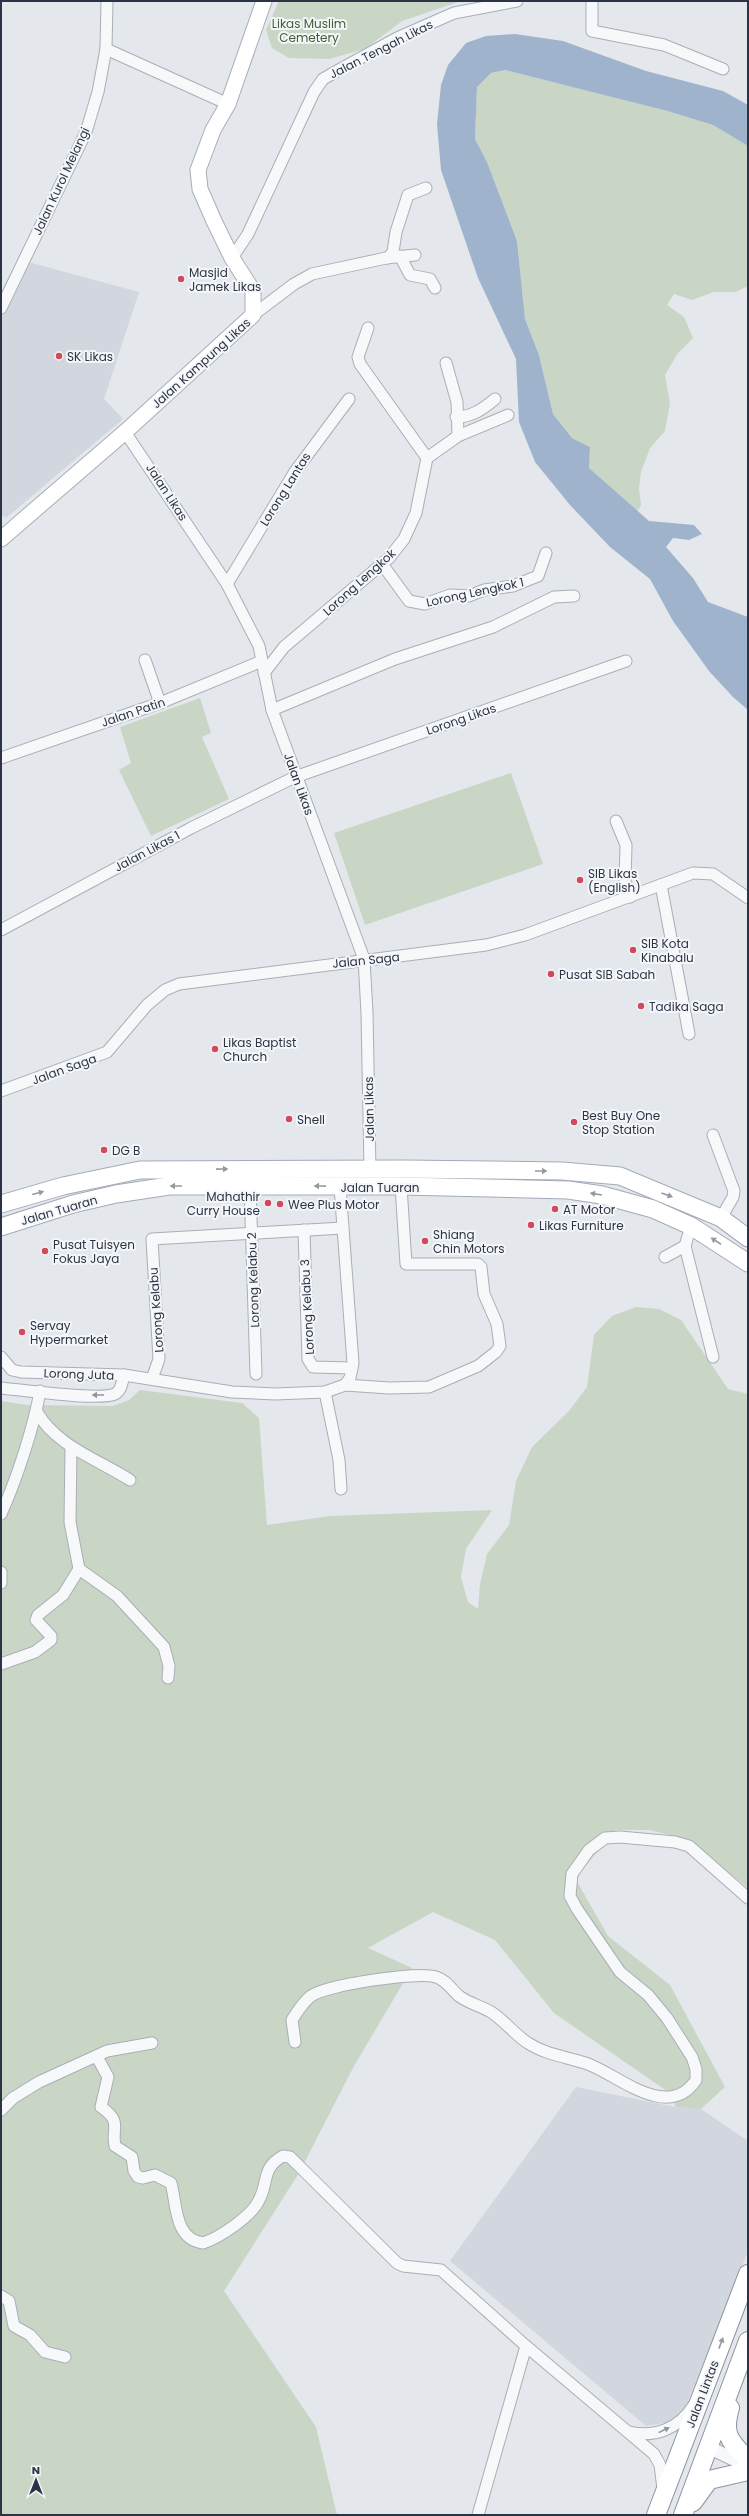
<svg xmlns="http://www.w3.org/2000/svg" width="749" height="2516" font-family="Poppins,sans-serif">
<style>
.built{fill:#d2d6de}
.green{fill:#c9d6c5}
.water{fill:#9fb4cc}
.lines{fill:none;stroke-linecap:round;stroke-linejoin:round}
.minor-casing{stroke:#a9aeb7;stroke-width:13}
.tertiary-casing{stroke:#a9aeb7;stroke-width:15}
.secondary-casing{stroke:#a9aeb7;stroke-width:17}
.primary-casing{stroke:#a3abb8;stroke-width:19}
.trunk-casing{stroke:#8b94a3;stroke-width:20}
.minor{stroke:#f7f8fa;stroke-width:11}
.tertiary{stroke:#f7f8fa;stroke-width:13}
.secondary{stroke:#fff;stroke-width:15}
.primary{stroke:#fff;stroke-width:17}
.trunk{stroke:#fff;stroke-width:18}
.oneway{fill:#959aa2}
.oneway2{fill:#9196a0}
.poi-dot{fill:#d1495b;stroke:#f4f6f9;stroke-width:1.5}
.labels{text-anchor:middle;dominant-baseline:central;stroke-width:4;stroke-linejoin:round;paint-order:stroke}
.park-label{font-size:12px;fill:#3f6138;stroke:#f4f6f9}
.street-label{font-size:12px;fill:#2b3445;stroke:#f4f6f9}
.poi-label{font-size:12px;fill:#2b3445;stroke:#f4f6f9;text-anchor:start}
</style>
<rect width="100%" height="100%" fill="#e4e7ec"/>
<g class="built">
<polygon points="28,262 139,292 104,399 123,419 6,518 1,515 1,313"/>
<polygon points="576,2087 675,2107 701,2109 748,2141 748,2251 687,2404 670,2422 646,2426 450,2261"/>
</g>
<g class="green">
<polygon points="279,1 461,1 402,21 365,49 329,59 289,58 272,48 266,30"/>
<polygon points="505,70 668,110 713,125 748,146 748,286 736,292 714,292 692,300 674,294 667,305 684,317 693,338 678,353 665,375 670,403 665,431 650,448 641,472 639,489 641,505 637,512 589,468 590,447 572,438 553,414 539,355 525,319 517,241 487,162 475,139 477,87 491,73"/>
<polygon points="200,698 211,733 202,737 229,799 151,836 119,770 131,763 120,727"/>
<polygon points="511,773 543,864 365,925 334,833"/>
<polygon points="636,1307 659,1309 681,1320 728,1389 748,1394 748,1888 686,1839 649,1830 616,1830 575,1878 608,1936 670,1985 725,2087 701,2109 675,2107 674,2096 554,2013 495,1940 433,1912 368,1948 412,1968 354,2066 299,2173 224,2291 316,2427 337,2515 1,2515 1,1401 27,1405 113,1406 129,1400 140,1390 242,1403 259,1418 267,1525 330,1516 492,1510 466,1549 461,1577 468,1602 478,1609 480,1584 487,1554 509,1525 516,1481 532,1447 569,1411 587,1387 594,1335 612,1316"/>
</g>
<polygon class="water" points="515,34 563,41 646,71 723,91 748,105 748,146 713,125 668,111 505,70 491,73 477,87 475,139 487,162 517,241 525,319 539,355 553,414 572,438 590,447 589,468 649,521 694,525 702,534 689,540 673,538 666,547 693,578 708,602 748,617 748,710 733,697 709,671 673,621 650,579 610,547 570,505 535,462 519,422 516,359 478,278 441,170 437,124 441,85 448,65 466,43 486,36"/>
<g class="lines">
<g class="minor-casing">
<g id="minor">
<polyline points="592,1 592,31 664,45 723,69"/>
<polyline points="106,49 228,104"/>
<polyline points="400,256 410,275 430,279 435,288"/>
<polyline points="232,258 248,234 314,92 323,79 337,71 397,38 454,13 517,1"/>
<polyline points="388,258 393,252 396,232 408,195 426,188"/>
<polyline points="1,308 86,132 98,92 106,49 107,1"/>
<polyline points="253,315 294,284 312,274 386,258 415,255"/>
<polyline points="446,363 457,402 458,436"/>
<path d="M456,417c16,0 27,-8 39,-18"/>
<polyline points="125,432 227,584 259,646 272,710 364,959 367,1013 370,1170"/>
<polyline points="427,458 458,436 508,415"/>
<polyline points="382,564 409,601 425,604 450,595 469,596 484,590 513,586 538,576 546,553"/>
<polyline points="227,584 294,473 349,399"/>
<polyline points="145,660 160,703"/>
<polyline points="264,673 284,647 389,558 404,539 416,513 427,458 360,364 358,357 368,328"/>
<polyline points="272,710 395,659 493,627 554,597 574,596"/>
<polyline points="1,758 160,703 262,661"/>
<polyline points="616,821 626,845 625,882 630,897"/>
<polyline points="661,885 689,1034"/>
<polyline points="1,930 191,828 295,777 626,661"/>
<polyline points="1,1091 107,1052 147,1005 165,990 179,984 486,945 525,935 693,873 713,874 748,898"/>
<polyline points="713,1135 734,1191 733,1197 721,1218"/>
<polyline points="250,1186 256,1374"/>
<polyline points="304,1230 308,1359 313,1367 352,1368"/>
<polyline points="685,1246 713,1357"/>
<polyline points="665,1257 685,1246 691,1226"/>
<polyline points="1,1357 12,1370 21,1372 124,1375 232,1392 275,1394 325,1392 345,1385 350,1378 353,1363 340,1187"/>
<polyline points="152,1379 159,1359 152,1239 343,1228"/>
<polyline points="345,1385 389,1388 429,1387 478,1366 496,1352 500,1346 497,1324 484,1294 481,1267 478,1264 406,1264 401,1186"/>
<path d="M1,1388c21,2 99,13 114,6 7,-4 7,-12 9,-19"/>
<polyline points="325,1392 339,1460 341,1489"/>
<path d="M37,1412c19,34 62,48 93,68"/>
<polyline points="71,1447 70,1522 79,1569 117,1596 164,1647 169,1666 168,1678"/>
<path d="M1,1514c15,-33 33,-87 39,-123"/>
<polyline points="1,1572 1,1583"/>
<polyline points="1,1664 35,1652 51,1640 51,1636 36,1620 38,1615 63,1595 79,1569"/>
<path d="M295,2042l-3,-22c5,-8 11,-18 19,-24 15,-11 107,-25 125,-19 10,3 15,12 23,19 9,7 22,10 32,16 14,9 24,23 37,31 18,12 40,14 60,21 30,11 80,58 108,16v-11l-4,-12 -25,-39 -19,-23 -28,-23 -43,-63 -7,-13 2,-22 17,-24 16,-12 15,-1 55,5 14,4 59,52"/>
<path d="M97,2057l11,20 -7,30c22,15 10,21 14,39l17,11 2,14 4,6 5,1 12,-3 16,8c6,22 3,56 32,60 16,-5 49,-27 56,-43 10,-18 2,-32 24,-44l7,1 107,106 6,3 38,4 85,76 128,108 6,11 3,24"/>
<polyline points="1,2110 13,2098 39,2082 107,2051 152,2043"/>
<polyline points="1,2296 9,2301 14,2326 30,2335 45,2352 65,2357"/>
<path d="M629,2432c25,6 50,-3 64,-26"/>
<polyline points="478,2515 526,2346"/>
</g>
</g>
<g class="tertiary-casing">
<polyline id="tertiary" points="708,2447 748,2466"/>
</g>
<g class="secondary-casing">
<polyline id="secondary" points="1,539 125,432 253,315 253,291 232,258 214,221 200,189 198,170 213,130 228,104 264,1"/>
</g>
<g class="primary-casing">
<g id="primary">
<polyline points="1,1204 63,1186 140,1170 404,1169 562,1171 620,1176 721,1218 748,1238"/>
<polyline points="1,1227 73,1204 116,1194 169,1186 401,1186 568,1190 602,1195 653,1209 691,1226 748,1263"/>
</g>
</g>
<g class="trunk-casing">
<g id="trunk">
<path d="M730,2408c-8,27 0,33 18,52"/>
<polyline points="693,2502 709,2480 748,2471"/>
<polyline points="656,2515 748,2274"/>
<polyline points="683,2515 748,2341"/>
</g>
</g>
<use href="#minor" class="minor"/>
<use href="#tertiary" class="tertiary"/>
<use href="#secondary" class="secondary"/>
<use href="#primary" class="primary"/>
<use href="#trunk" class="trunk"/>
</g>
<defs><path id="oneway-solid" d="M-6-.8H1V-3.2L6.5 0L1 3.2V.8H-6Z"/></defs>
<g class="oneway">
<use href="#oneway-solid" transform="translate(222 1169) rotate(-1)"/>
<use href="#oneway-solid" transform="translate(541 1171)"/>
<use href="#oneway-solid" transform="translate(176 1186) rotate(180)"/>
<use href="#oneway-solid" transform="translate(320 1186) rotate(-179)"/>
<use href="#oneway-solid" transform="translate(38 1193) rotate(-15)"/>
<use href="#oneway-solid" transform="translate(596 1194) rotate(-171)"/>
<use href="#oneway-solid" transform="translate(667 1195) rotate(20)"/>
<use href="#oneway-solid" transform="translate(716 1241) rotate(-147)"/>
<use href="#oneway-solid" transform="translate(721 2343) rotate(-70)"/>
</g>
<g class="oneway2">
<use href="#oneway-solid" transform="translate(98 1395) rotate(-180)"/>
<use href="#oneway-solid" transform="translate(664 2430) rotate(-26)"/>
</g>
<g class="poi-dot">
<circle cx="181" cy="279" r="4"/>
<circle cx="59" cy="356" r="4"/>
<circle cx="580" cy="880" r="4"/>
<circle cx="633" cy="950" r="4"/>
<circle cx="551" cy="974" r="4"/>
<circle cx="641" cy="1006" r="4"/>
<circle cx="215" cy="1049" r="4"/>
<circle cx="289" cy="1119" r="4"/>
<circle cx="574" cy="1122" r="4"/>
<circle cx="104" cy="1150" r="4"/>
<circle cx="268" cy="1203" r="4"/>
<circle cx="280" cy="1204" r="4"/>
<circle cx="555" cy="1209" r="4"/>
<circle cx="531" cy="1225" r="4"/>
<circle cx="425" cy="1241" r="4"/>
<circle cx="45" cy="1251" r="4"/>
<circle cx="22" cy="1332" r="4"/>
</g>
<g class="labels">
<g class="park-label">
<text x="309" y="23">Likas Muslim<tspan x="309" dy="14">Cemetery</tspan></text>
</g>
<g class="street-label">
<text transform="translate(381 49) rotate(-27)">Jalan Tengah Likas</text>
<text transform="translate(61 181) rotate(-65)">Jalan Kurol Melangi</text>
<text transform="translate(201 363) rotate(-42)">Jalan Kampung Likas</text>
<text transform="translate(285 489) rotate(-58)">Lorong Lantas</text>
<text transform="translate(167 492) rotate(57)">Jalan Likas</text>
<text transform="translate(359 582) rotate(-42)">Lorong Lengkok</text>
<text transform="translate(475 592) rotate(-12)">Lorong Lengkok 1</text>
<text transform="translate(133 712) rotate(-19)">Jalan Patin</text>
<text transform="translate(461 719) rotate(-19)">Lorong Likas</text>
<text transform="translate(299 784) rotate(70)">Jalan Likas</text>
<text transform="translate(147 851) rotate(-28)">Jalan Likas 1</text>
<text transform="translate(366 960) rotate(-6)">Jalan Saga</text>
<text transform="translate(64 1069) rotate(-20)">Jalan Saga</text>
<text transform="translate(369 1109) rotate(-91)">Jalan Likas</text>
<text x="380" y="1187">Jalan Tuaran</text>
<text transform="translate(59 1210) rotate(-16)">Jalan Tuaran</text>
<text transform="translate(253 1280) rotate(-92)">Lorong Kelabu 2</text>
<text transform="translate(307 1307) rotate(-93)">Lorong Kelabu 3</text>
<text transform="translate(156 1310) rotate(-94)">Lorong Kelabu</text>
<text transform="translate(79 1374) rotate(2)">Lorong Juta</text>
<text transform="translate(702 2394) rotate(-69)">Jalan Lintas</text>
</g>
<g class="poi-label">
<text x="189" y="272">Masjid<tspan x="189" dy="14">Jamek Likas</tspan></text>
<text x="67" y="356">SK Likas</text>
<text x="588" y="873">SIB Likas<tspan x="588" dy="14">(English)</tspan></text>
<text x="641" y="943">SIB Kota<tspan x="641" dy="14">Kinabalu</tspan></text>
<text x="559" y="974">Pusat SIB Sabah</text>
<text x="649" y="1006">Tadika Saga</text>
<text x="223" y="1042">Likas Baptist<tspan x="223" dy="14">Church</tspan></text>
<text x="582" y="1115">Best Buy One<tspan x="582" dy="14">Stop Station</tspan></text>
<text x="297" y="1119">Shell</text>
<text x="112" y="1150">DG B</text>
<text x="260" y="1196" text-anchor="end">Mahathir<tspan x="260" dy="14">Curry House</tspan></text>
<text x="288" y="1204">Wee Plus Motor</text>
<text x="563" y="1209">AT Motor</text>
<text x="539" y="1225">Likas Furniture</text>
<text x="433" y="1234">Shiang<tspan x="433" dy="14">Chin Motors</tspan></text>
<text x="53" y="1244">Pusat Tuisyen<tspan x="53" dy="14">Fokus Jaya</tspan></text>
<text x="30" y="1325">Servay<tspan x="30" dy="14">Hypermarket</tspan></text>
</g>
</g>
<rect width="749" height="2516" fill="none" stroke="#2b3445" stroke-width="4"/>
<g transform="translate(36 2480)" stroke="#f4f6f9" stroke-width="3" paint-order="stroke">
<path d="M0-3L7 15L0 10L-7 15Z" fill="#2b3445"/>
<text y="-6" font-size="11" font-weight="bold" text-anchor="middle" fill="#2b3445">N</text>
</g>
</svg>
